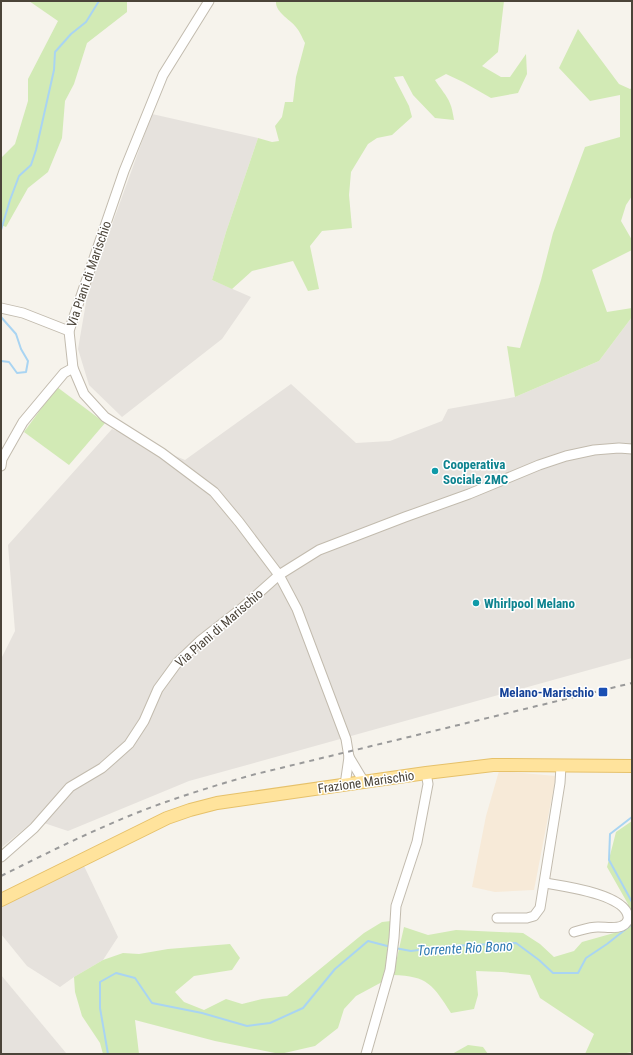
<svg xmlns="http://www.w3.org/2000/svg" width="633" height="1055" font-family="'Roboto Condensed',sans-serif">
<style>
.commercial{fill:#f7ead8}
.industrial{fill:#e6e2dd}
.green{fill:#d2eab5}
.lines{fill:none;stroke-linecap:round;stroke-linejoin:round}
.stream{stroke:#a9d4f2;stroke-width:2}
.minor-casing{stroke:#c2bbae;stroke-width:11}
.major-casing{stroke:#e6c16a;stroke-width:14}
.minor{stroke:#fff;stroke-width:9}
.major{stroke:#ffe39c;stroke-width:12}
.rail{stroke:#9a9a9a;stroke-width:2;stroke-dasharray:5 5;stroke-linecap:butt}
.culture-dot{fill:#0f9aa8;stroke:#fff;stroke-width:1.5}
.transit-dot{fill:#1a4fb4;stroke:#fff;stroke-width:1.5}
.labels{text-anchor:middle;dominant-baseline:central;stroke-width:3;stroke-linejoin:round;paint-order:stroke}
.street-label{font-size:13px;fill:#4b4439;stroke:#fff}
.culture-label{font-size:13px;font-weight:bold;fill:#0d838f;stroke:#fff;text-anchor:start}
.transit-label{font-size:13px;font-weight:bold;fill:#164399;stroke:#fff;text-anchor:end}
.water-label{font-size:14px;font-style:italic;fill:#2e7ab2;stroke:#fff}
</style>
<rect width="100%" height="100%" fill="#f6f3ec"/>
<polygon class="commercial" points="499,771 556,776 534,890 495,892 472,887 486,816"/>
<g class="industrial">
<polygon points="152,114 258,138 226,232 212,280 251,297 222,339 122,417 89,385 78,349 88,291"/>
<polygon points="632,317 632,658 189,781 68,831 35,820 1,848 1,659 15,631 8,545 112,429 185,460 291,384 356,443 390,441 442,421 448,409 515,397 599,361"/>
<polygon points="84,866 118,937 103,960 74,977 60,987 27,966 1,934 1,907"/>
<polygon points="1,975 66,1053 65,1054 1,1054"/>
</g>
<g class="green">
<polygon points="29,1 127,1 127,12 87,43 74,84 65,101 62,138 48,172 28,188 6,227 1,225 1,158 15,144 28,101 28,79 58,21"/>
<path d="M276,1h228l-6,51 -16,14 19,11h9l16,-23 1,20 -9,19 -27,5 -28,-16 -17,-8 -11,6c11,17 16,18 19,40l-19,-2 -22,-23 -10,-19 -9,1 15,29 3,11 -20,18 -15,3 -9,6 -17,28 -2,23 3,33 -30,3 -12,15 9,43 -11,2 -15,-30 -41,10 -20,18 -20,-9 14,-48 32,-94 14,4 7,-1 -4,-15 7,-9 3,-15h8l3,-25 9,-34c-3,-6 -6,-13 -10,-17 -6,-7 -20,-14 -19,-25z"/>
<polygon points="578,29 619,84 630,89 632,88 632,196 626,205 621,221 632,240 632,250 592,270 607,312 632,308 632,317 599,361 515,397 507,346 520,348 541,280 553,233 585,147 620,137 620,95 590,101 559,68"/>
<polygon points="57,387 105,423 69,465 24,432"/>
<path d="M632,821v231l-11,2h-36l9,-20 -54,-36 -10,-23 -28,-3 -26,-1 2,24 -4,14 -23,4c-18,-28 -23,-37 -58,-38l11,-48 24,8 28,-5 67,3 17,11 14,13 20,-6 8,-9 32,-9 15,-12 -1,-17 -21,-37 9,-35z"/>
<polygon points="391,921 386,964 382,982 356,996 344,1009 338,1028 315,1046 280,1054 215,1041 135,1020 139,1054 103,1054 100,1043 82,1016 75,992 74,977 103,960 123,953 139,954 168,949 230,944 240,958 232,970 194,976 175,992 184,1002 204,1010 226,999 242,1004 262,999 287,996 364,933 382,922"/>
<polygon points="468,1045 483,1047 488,1054 452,1054"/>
</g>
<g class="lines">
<g class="stream">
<polyline points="1,230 10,200 19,176 31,165 36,150 54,70 55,52 71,34 86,22 99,1"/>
<polyline points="1,317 16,334 21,349 28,361 26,372 17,373 9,362 1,361"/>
<polyline points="632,817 610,834 609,860 632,902"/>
<polyline points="395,948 411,951 450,946 516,943 539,960 553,973 578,973 586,958 607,944 631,925 631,922"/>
<polyline points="108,1054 100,1008 100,982 116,973 135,978 152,1003 202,1013 247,1026 270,1023 303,1008 335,969 368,941 391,947"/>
</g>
<g class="minor-casing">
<g id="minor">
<polyline points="209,1 163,75 124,171 69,331 73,368 84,394 105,417 162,453 214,492 239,522 279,575 297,609 346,739 349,757 345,785"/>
<polyline points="1,308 23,313 69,331"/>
<polyline points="1,466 2,459 23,422 64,373 73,368"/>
<polyline points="349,757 364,782"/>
<polyline points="1,857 34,828 70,787 102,768 129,744 144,721 158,689 177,663 201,640 242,608 279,575 319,550 405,517 469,494 539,465 566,456 594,450 619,448 632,449"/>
<path d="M545,883c18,3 79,11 83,33 1,4 -2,8 -6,10 -7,3 -16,1 -24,1 -9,0 -16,3 -24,5"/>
<polyline points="497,918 527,918 534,916 540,908 560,783 561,766"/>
<polyline points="366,1054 390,970 394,938 396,906 417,842 428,784 426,773"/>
</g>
</g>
<g class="major-casing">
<polyline id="major" points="1,900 167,818 190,810 217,803 426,773 493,765 632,766"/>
</g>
<use href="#minor" class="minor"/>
<use href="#major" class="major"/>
<path class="rail" d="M1,876c52,-26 104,-52 159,-72 31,-11 63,-21 96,-30l376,-91"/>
</g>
<g class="culture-dot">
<circle cx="435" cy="471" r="4"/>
<circle cx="476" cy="603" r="4"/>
</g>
<rect class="transit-dot" x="598" y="687" width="10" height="10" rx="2"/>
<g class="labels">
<g class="street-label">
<text transform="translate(89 274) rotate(-71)">Via Piani di Marischio</text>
<text transform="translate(219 628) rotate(-41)">Via Piani di Marischio</text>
<text transform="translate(366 782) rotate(-8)">Frazione Marischio</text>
</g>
<g class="culture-label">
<text x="443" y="464">Cooperativa<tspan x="443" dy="15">Sociale 2MC</tspan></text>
<text x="484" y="603">Whirlpool Melano</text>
</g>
<g class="transit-label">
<text x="594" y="692">Melano-Marischio</text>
</g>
<g class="water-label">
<text transform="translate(465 948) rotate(-3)">Torrente Rio Bono</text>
</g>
</g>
<rect width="633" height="1055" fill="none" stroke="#4b4439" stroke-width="4"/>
</svg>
